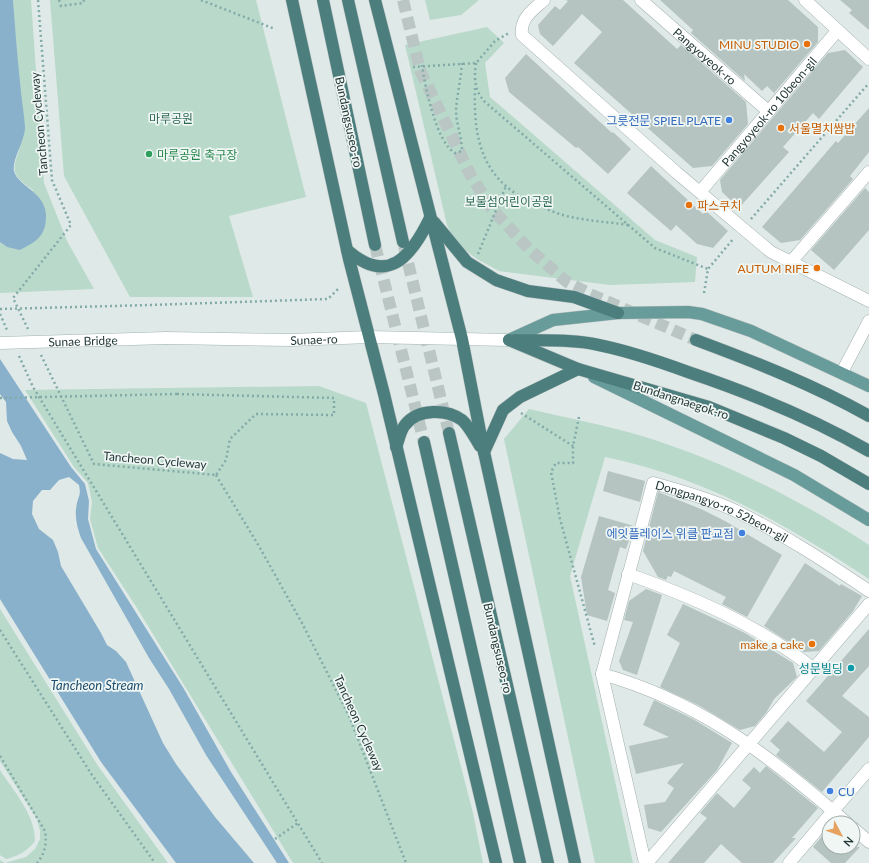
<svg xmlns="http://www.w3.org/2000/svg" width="869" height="863" font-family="Lato,'Noto Sans KR',sans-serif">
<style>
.green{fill:#b9d9ca}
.water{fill:#8ab1cb}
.building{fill:#b5c4c1}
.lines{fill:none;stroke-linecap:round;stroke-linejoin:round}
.trunk-tunnel{stroke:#b9c6c4;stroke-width:12;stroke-dasharray:12 6;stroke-linecap:butt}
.minor-casing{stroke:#a3b0af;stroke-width:13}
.secondary-casing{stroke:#9fb4b2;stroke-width:13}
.primary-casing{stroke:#bdc3c3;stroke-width:13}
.trunk-casing{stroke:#bdc3c3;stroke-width:13}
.path{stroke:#82aba8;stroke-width:2.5;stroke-dasharray:2 3;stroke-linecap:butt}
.minor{stroke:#fff;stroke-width:12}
.secondary{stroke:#fff;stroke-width:12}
.primary{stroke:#679c9b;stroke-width:12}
.trunk{stroke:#4c7e7e;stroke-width:12}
.secondary-bridge-casing{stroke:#9fb4b2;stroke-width:13;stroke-linecap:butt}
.path-bridge{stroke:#82aba8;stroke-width:2.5;stroke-dasharray:2 3;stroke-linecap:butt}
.secondary-bridge{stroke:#fff;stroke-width:12}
.food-dot{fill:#e8710a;stroke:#eff6f4;stroke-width:1.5}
.shop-dot{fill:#3f7fe0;stroke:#eff6f4;stroke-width:1.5}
.leisure-dot{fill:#2e9e5b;stroke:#eff6f4;stroke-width:1.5}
.culture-dot{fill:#0f9aa8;stroke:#eff6f4;stroke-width:1.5}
.labels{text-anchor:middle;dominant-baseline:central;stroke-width:3.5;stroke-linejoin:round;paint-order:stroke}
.food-label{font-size:12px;fill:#c56008;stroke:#eff6f4;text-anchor:end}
.street-label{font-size:12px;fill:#223837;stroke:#eff6f4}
.park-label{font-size:12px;fill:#2f6c55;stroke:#eff6f4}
.shop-label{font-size:12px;fill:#366cbe;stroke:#eff6f4;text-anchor:end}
.leisure-label{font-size:12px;fill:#27864d;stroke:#eff6f4;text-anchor:start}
.culture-label{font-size:12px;fill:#0d838f;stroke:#eff6f4;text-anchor:end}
.water-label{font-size:13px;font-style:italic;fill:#204f6f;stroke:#eff6f4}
</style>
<rect width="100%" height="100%" fill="#dfe9e7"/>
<g class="green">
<path d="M13,0h18l13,183 23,58 27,48 -94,4v-51l7,5 26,-57c-18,-13 -23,-17 -14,-39z"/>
<polygon points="50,0 256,0 306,197 229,216 253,297 130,297 64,176"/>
<polygon points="425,0 479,0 461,15 430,20"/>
<polygon points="487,27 504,43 485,63 490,97 655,240 697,257 695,282 610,285 499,271 477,259 464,249 453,237 447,225 405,45"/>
<polygon points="319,386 366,403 473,813 483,863 293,863 137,608 98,548 90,519 92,502 88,483 74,467 25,390"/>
<path d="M529,409c38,9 76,16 113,27 81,25 157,63 227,109v34c-85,-56 -163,-101 -264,-122l-35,119 63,287h-38l-91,-424z"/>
<polygon points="0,609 98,766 168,863 0,863 0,860 5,863 26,857 35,849 40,839 40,831 37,819 0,761"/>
<path d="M0,770c14,22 35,44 35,71 -8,10 -16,15 -29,18l-6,-4z"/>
</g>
<g class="water">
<path d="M0,0h13c2,27 4,54 7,82 1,15 4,30 5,45 0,14 -13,32 -11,44 4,17 39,22 31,55 -3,13 -14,18 -25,24l-13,-3 -7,-5z"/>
<path d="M0,359l71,108 14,17 4,17 -1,18 8,30 88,140 47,83 58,91h-12l-71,-108 -37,-66 -20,-31 -68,-120c-4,-11 -7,-22 -4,-35 2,-8 4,-8 2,-18l-10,-8 -10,3 -9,10h-8l-9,11 -1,13 7,15 14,11 5,12 3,14 40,67 6,12 9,6 10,11 37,81 13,21 39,53 39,46h-78l-75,-101 -101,-163v-146l13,6 14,1 -6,-14 -9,-14 -5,-11 -1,-19 -6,-8z"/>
</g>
<g class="building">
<polygon points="566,0 623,0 677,49 681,45 746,102 748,124 712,166 693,168 574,63 602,32 582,14 553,46 540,34 538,25 555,6 560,10 568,1"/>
<polygon points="660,0 788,0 818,27 818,42 774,93 767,86 762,91 744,74 745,81 691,33 693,30"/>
<polygon points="840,0 869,0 869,30 849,13 852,10"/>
<polygon points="845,50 863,67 819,119 813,113 783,147 789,152 739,208 722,192 720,180 828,53"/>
<polygon points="526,54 612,133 613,132 631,149 608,174 578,147 576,148 509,92 505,78"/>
<polygon points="869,108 869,152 850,176 853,179 800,240 781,243 762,227 836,141 838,143"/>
<polygon points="651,166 703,214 706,211 728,231 713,248 697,244 676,225 671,231 627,193"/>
<polygon points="865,188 869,192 869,230 834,270 811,250"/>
<polygon points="608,471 645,481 640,502 603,491"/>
<polygon points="658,492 701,509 725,521 782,555 747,617 722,604 726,597 674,571 671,577 668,576 666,580 658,577 643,551"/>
<polygon points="599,516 634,526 626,549 620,547 608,590 615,593 607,621 587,615 581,577"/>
<polygon points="805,563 840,586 841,584 862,596 853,611 819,651 804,652 764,626"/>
<polygon points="646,589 662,595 637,675 623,670 619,661 633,622 624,620 629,601"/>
<polygon points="683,604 745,633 793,663 797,677 774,699 766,713 755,726 740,730 700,706 660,687 680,643 667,635"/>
<polygon points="869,629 869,666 842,696 869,717 869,737 822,792 776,755 780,750 770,741 788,721 824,752 842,732 806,701"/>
<polygon points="654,700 693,719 732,743 717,770 661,832 648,828 644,805 665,802 674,788 667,783 684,763 636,774 629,746 669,737 643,725"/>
<polygon points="766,766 818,808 792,838 796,838 773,863 742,863 721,844 704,863 668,863 707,818 700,813 717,793 734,808 751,788 742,780 754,767 760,773"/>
<polygon points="829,835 829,847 860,847 845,863 831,863 813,847 822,836"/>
</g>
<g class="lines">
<g class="trunk-tunnel">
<polyline points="403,0 420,70 470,174 491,208 530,250 567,282 590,294 696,340"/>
<polyline points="375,245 424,442"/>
<polyline points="404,246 449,433"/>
</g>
<g class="minor-casing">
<g id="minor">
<path d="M544,0c-12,11 -24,18 -22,35l155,138 94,79 98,49"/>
<path id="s1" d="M641,0l127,111"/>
<polyline points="805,0 869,59"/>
<path id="s2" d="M700,192l137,-161"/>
<polyline points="790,263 869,172"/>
<polyline points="842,372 869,321"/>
<path d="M628,574c67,24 130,51 186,95"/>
<path d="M602,674c92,26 159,75 231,137l-44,52"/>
<polyline points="847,823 833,811 869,769"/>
<polyline points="853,828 869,842"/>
<path id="s3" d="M645,863l-43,-189 51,-191c28,8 57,16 83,28 47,23 90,51 133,80"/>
<polyline points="647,863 869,604"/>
</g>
</g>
<g class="secondary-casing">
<g id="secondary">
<path id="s4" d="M166,338l125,2 78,-3 140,3"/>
</g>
</g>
<g class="primary-casing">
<g id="primary">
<polyline points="509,340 553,320 618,313 688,312 702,314 751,331 869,386"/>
<polyline points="594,377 794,475 869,520"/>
</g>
</g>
<g class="trunk-casing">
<g id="trunk">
<polyline points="292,0 349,259 384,394 496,863"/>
<polyline points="323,0 375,245"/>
<polyline points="348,0 403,242"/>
<polyline points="375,0 462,339 484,452 575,863"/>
<polyline points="434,222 467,262 496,280 528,291 574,297 618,313"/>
<path d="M347,250c41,36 64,7 83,-32"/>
<polyline points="509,340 578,369 709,407 784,438 821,456 869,484"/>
<path d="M515,340c26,1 54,-1 79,4 32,6 64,17 94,28 62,21 124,46 181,79"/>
<path d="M696,340c59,22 118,45 173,76"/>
<polyline points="449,433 548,863"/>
<polyline points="424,442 520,863"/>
<path d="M396,447c3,-7 4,-16 9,-22 13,-17 42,-16 57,-5 7,6 13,18 18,26"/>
<polyline points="484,452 503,410 520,397 578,369"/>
</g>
</g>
<g class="path">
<polyline points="59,0 61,6 83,3 84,0"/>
<polyline points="201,0 275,29"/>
<path d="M476,63c-2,15 -2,27 9,39l170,146 53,21"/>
<path d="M422,65c3,21 14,77 33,88l7,-2c0,-14 -6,-27 -6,-41 1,-15 5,-31 6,-47"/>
<polyline points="413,67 476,63 495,41 509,33"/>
<path d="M475,88c-2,56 9,95 64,118 10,4 21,9 32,11 18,4 38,5 57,8"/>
<polyline points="751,219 869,83"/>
<polyline points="478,254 506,186"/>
<polyline points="704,293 708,269 734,238"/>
<polyline points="150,305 328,299 339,288"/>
<polyline points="0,314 7,330"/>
<polyline points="28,329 13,298 71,225 52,180 38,0"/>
<polyline points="41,355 94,464 216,475"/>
<polyline points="19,356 33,387 322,863"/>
<polyline points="177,394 334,398 334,415 256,414 230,439 226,460 216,475"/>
<polyline points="521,413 573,446"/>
<polyline points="579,417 573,446 573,463 556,463 551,472 560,519 595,647"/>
<polyline points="216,475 260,548 302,623 349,716 406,863"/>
<polyline points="0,630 92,775 155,863"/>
<path d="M0,756l45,75c2,13 0,22 -8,32"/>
<polyline points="275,839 298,823"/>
</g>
<use href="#minor" class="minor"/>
<use href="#secondary" class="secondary"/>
<use href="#primary" class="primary"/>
<use href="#trunk" class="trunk"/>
<g class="secondary-bridge-casing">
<g id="secondary-bridge">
<path id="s5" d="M0,343l166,-5"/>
</g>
</g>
<g class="path-bridge">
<polyline points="0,309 150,305"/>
<polyline points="0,398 177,394"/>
</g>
<use href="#secondary-bridge" class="secondary-bridge"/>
</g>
<g class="food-dot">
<circle cx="807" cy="44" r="4"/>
<circle cx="781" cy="128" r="4"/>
<circle cx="689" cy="205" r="4"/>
<circle cx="817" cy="268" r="4"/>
<circle cx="812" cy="644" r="4"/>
</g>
<g class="shop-dot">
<circle cx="729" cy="120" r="4"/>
<circle cx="742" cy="533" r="4"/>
<circle cx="830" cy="791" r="4"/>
</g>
<circle class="leisure-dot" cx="149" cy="154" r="4"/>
<circle class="culture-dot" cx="851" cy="668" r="4"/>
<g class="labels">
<g class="food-label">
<text x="799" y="44">MINU STUDIO</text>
<text x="789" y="128" text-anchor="start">서울멸치쌈밥</text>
<text x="697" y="205" text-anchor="start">파스쿠치</text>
<text x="809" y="268">AUTUM RIFE</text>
<text x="804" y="644">make a cake</text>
</g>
<g class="street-label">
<text stroke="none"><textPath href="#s1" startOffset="85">Pangyoyeok-ro</textPath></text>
<text stroke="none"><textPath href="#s2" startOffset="106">Pangyoyeok-ro 10beon-gil</textPath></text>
<text transform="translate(349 122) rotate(78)">Bundangsuseo-ro</text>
<text transform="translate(39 124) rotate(-95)">Tancheon Cycleway</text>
<text stroke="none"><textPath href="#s4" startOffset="148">Sunae-ro</textPath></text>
<text stroke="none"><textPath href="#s5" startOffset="83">Sunae Bridge</textPath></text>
<text transform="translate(681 400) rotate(18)">Bundangnaegok-ro</text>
<text transform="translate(155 460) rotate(5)">Tancheon Cycleway</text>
<text stroke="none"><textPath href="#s3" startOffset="466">Dongpangyo-ro 52beon-gil</textPath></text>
<text transform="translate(498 648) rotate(77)">Bundangsuseo-ro</text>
<text transform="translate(359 723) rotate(66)">Tancheon Cycleway</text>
</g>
<g class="park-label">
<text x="171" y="118">마루공원</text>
<text x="509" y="201">보물섬어린이공원</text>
</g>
<g class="shop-label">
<text x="721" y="120">그릇전문 SPIEL PLATE</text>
<text x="734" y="533">에잇플레이스 위클 판교점</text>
<text x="838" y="791" text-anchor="start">CU</text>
</g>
<g class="leisure-label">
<text x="157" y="154">마루공원 축구장</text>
</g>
<g class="culture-label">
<text x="843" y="668">성문빌딩</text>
</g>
<g class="water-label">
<text x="97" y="685">Tancheon Stream</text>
</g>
</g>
<g transform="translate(841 835) rotate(131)"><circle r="19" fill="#eff6f4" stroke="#9daaa8"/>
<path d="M0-3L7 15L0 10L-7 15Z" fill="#e8a25f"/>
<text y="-6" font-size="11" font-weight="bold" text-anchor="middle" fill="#223837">N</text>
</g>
</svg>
